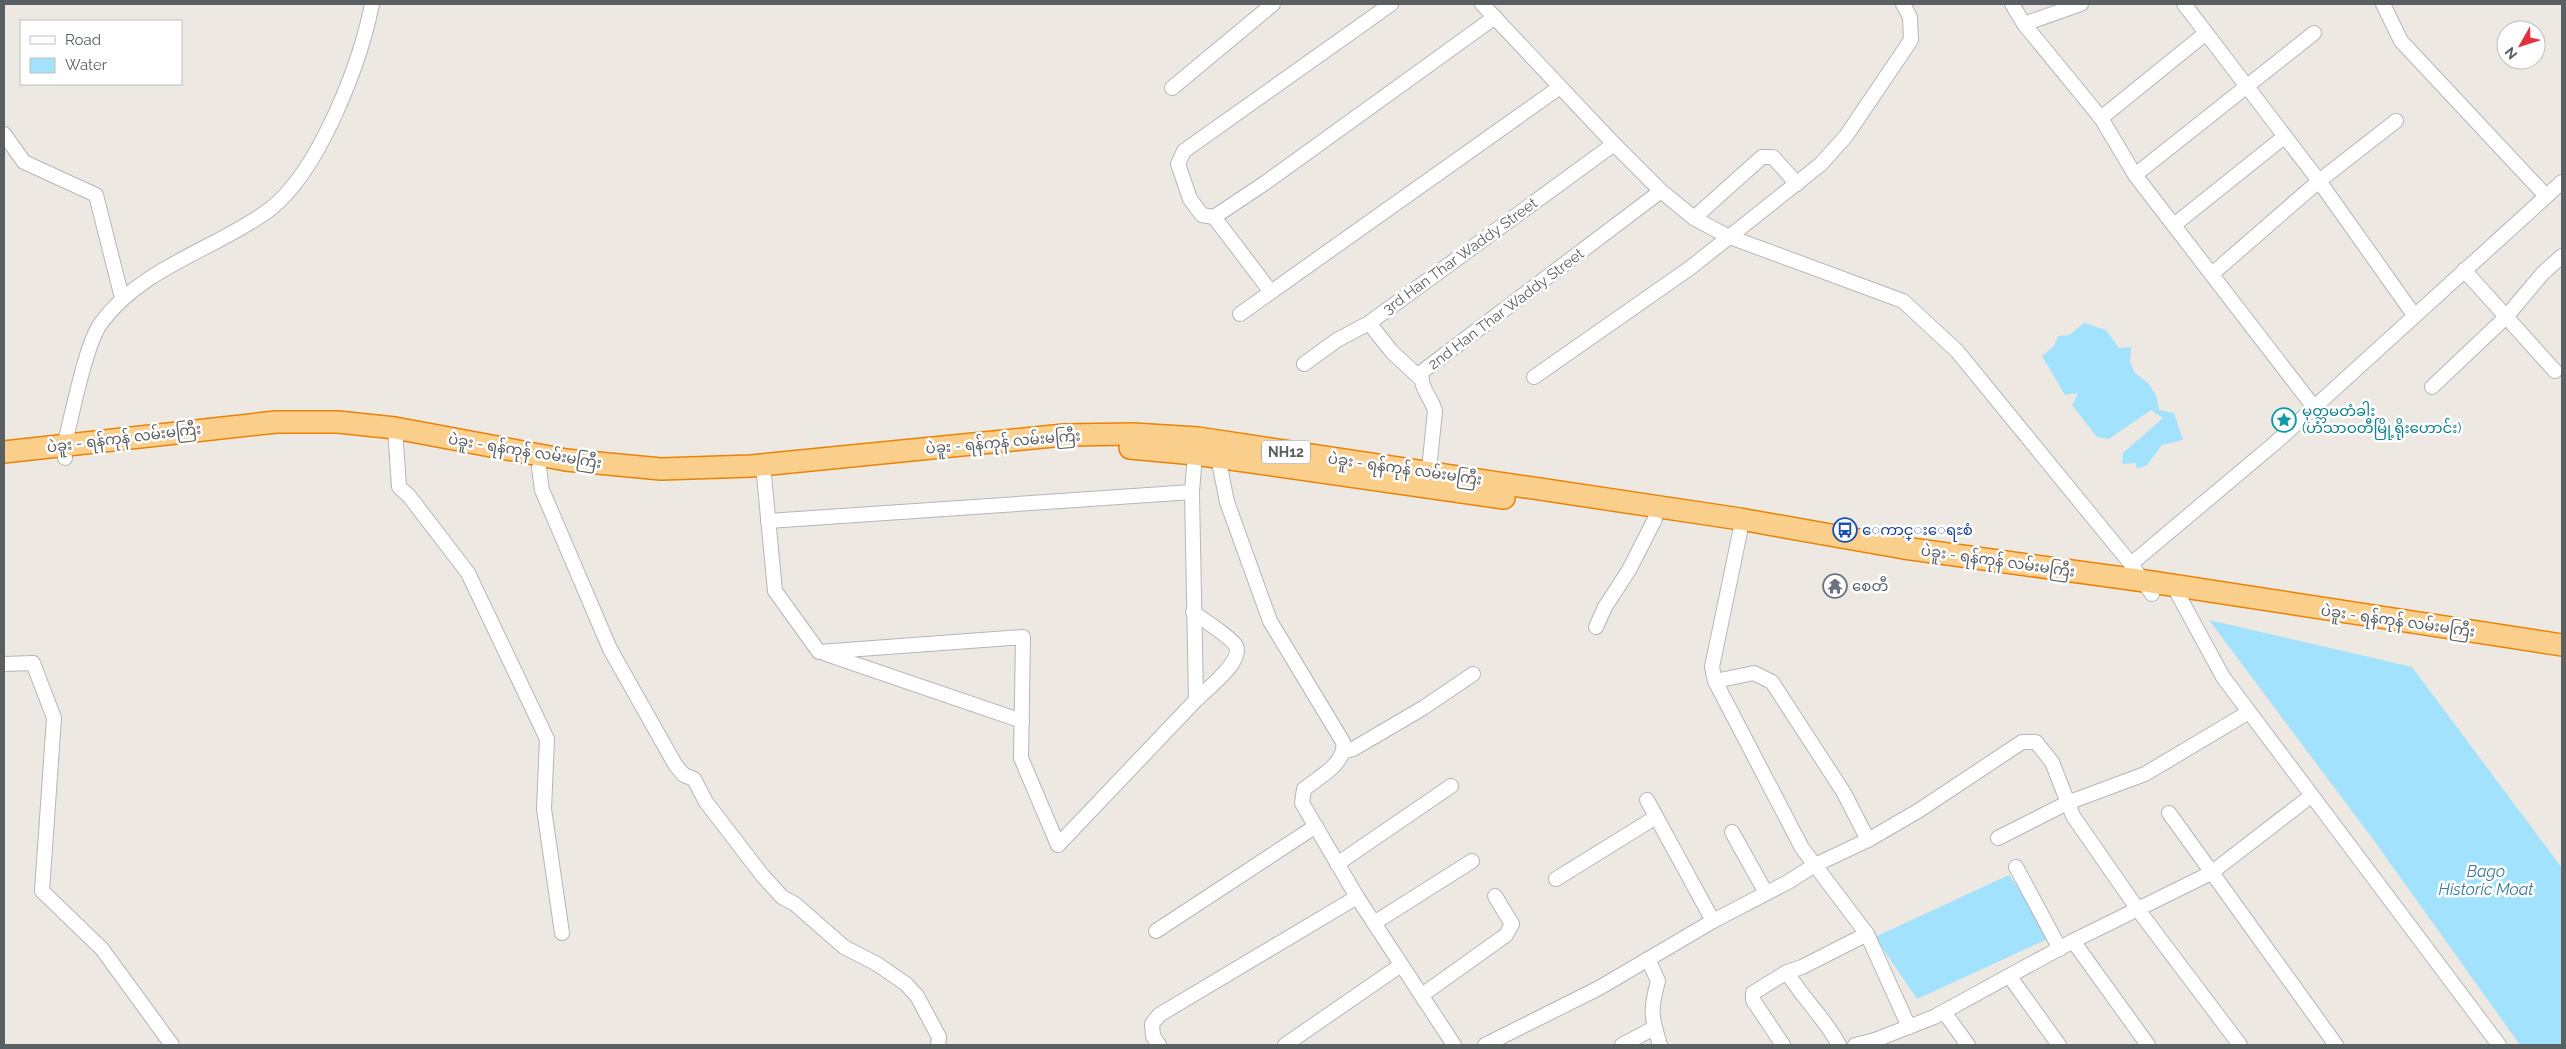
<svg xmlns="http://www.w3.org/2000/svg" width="2566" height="1049" font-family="Raleway,'Noto Sans Myanmar',sans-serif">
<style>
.water{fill:#a2e2fd}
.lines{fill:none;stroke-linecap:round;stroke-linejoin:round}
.minor-casing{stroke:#b3b6b9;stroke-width:16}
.highway-casing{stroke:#e98206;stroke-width:24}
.minor{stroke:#fff;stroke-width:14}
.highway{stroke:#facf8c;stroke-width:21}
.labels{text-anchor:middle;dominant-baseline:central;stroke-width:5;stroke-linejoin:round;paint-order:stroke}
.shield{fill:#fff;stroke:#8c8f91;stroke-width:1}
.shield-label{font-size:14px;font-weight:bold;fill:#5a5f62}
.street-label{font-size:15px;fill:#5a5f62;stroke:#fff}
.culture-label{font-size:15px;fill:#0d838f;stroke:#fff;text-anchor:start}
.transit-label{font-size:15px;fill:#164399;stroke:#fff;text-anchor:start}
.worship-label{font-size:15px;fill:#5b616d;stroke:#fff;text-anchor:start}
.water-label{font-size:16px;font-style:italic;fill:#3b789d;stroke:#fff}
</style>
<rect width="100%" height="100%" fill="#ede9e2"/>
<g class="water">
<polygon points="2084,323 2106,330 2119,348 2131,347 2130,362 2135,373 2148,383 2156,395 2159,410 2174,413 2183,440 2162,445 2147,465 2137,469 2136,463 2122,464 2123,453 2163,418 2151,410 2109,439 2097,437 2072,405 2078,393 2065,395 2042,356 2054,346 2058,336 2069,335"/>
<polygon points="2209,620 2412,667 2562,868 2562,1045 2520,1045 2375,842"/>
<polygon points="2009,875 2052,937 1917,999 1875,937"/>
</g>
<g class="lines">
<g class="minor-casing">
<g id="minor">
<polyline points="1391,4 1184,151 1178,164 1190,199 1202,215 1214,217 1265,183 1495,17"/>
<polyline points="1482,4 1614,144 1661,191 1694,218 1727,236 1903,301 1957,351 2131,564 2152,594"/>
<polyline points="2012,4 2024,24 2101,118 2135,175 2313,406"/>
<polyline points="2184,4 2319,181 2414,315"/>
<polyline points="2383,4 2401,41 2546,196"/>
<polyline points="2024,24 2081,4"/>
<polyline points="1172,88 1273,4"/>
<polyline points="2101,118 2206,33"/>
<polyline points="4,134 24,162 96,195 122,298"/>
<polyline points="2135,175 2314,33"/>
<polyline points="1214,217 1271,292"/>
<polyline points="1694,218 1762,157 1773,157 1797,184"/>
<polyline points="2174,225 2284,137"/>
<polyline points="2464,270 2555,371"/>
<polyline points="2212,274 2319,181 2396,121"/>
<polyline points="1240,314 1560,87"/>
<polyline points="1369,323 1392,352 1420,378"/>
<polyline points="1304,364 1337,340 1369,323 1614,144"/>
<polyline points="1534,377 1690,268 1821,164 1846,136 1911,40 1910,17 1903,4"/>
<polyline points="2432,387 2506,317 2543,273 2562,256"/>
<polyline points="395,428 399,487 409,496 468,573 547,739 544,809 562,933"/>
<path d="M1217,452l10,50 43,119 73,121c4,21 -24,35 -39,47l-2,14 55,94 97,148"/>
<path d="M65,458l-1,-12c8,-29 21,-101 37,-123 41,-56 113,-73 168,-113 50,-38 91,-146 103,-206"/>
<polyline points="763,465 775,591 819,652 1023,637 1021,758 1058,845 1196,700 1192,492 1195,454"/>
<polyline points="539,468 542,490 610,649 676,766 684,775 694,779 706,802 762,875 782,897 795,904 844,947 877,964 906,984 917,996 939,1037 938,1045"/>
<path d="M1428,479l7,-68c-3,-13 -18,-26 -12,-40l238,-180"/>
<polyline points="768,521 1192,492"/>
<polyline points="1740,532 1712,667 1715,681 1802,848 1867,934 1909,1027"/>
<polyline points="2131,564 2275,443 2562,182"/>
<polyline points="2174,587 2223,677 2499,1045"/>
<path d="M1193,612c9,7 38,25 43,34 7,16 -29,43 -40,54"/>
<polyline points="1596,627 1605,607 1629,570 1655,519"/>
<polyline points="826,654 1022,721"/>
<polyline points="4,664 33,663 54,718 42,891 102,949 172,1045"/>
<polyline points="1715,681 1754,673 1772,682 1844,793 1868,840"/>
<polyline points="1345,751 1353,749 1423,708 1473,674"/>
<polyline points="1647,800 1713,921"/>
<polyline points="2169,813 2336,1045"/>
<polyline points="1732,832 1766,893"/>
<polyline points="1998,838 2067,803 2145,774 2249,712"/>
<polyline points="1337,864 1451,786"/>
<polyline points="2016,867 2060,949"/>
<polyline points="1556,879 1656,817"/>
<polyline points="1374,923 1472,861"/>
<polyline points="1156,931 1316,826"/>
<polyline points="2073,941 2148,1045"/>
<path d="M1648,959l10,22c-8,30 -7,35 2,64"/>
<polyline points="2010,977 2059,1045"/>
<polyline points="1422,995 1506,935 1512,924 1495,896"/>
<polyline points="1944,1012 1968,1045"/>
<polyline points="1159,1045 1153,1036 1152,1024 1159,1015 1357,897"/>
<polyline points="1285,1045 1401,965"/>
<polyline points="1485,1045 1599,988 1713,921 1788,882 1815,865 1868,840 1918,811 2022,742 2036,742 2052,762 2073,816 2139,911 2240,1045"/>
<polyline points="1622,1045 1654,1028"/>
<polyline points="1783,1045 1753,1000 1753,993 1787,972"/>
<path d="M1839,1045c-14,-27 -37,-47 -52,-73l15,-5 65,-33"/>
<polyline points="1855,1045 1875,1040"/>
<polyline points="1879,1045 1875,1040 1934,1017 2073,941 2211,873 2311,796"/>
</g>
</g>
<g class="highway-casing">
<g id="highway">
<polyline points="1130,448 1195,454 1504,498"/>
<polyline points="4,452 276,422 338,422 395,428 566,460 661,469 751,466 1064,435 1133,434 1198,438 1740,519 1904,548 2145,581 2562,645"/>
</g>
</g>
<use href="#minor" class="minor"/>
<use href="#highway" class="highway"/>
</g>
<defs>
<g id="sight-ring" transform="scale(1.25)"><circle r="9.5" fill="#fff" stroke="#0f9aa8" stroke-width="1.5"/><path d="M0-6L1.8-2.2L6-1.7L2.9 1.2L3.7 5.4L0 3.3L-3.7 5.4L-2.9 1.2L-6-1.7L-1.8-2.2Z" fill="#0f9aa8"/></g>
<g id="bus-ring" transform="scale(1.25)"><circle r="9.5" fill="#fff" stroke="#1a4fb4" stroke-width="1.5"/><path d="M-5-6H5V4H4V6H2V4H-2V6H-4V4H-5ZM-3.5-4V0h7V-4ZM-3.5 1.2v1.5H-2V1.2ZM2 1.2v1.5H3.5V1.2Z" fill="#1a4fb4"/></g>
<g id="temple-ring" transform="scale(1.25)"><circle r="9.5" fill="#fff" stroke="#6b7280" stroke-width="1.5"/><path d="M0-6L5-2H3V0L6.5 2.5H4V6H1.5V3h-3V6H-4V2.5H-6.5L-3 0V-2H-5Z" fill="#6b7280"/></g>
</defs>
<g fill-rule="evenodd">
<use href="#sight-ring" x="2284" y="420"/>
<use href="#bus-ring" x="1845" y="530"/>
<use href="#temple-ring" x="1835" y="586"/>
</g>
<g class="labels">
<rect class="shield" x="1262" y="440.5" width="48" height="23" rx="4"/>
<g class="shield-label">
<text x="1286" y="452">NH12</text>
</g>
<g class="street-label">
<text transform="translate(1460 256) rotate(-36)">3rd Han Thar Waddy Street</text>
<text transform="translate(1506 309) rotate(-37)">2nd Han Thar Waddy Street</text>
<text transform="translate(124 438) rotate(-7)">ပဲခူး - ရန်ကုန် လမ်းမကြီး</text>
<text transform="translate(1003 442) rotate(-5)">ပဲခူး - ရန်ကုန် လမ်းမကြီး</text>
<text transform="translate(525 451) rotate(9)">ပဲခူး - ရန်ကုန် လမ်းမကြီး</text>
<text transform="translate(1405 469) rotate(8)">ပဲခူး - ရန်ကုန် လမ်းမကြီး</text>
<text transform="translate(1998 561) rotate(8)">ပဲခူး - ရန်ကုန် လမ်းမကြီး</text>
<text transform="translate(2398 621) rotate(8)">ပဲခူး - ရန်ကုန် လမ်းမကြီး</text>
</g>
<g class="culture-label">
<text x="2302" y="411">မုတ္တမတံခါး<tspan x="2302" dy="17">(ဟံသာဝတီမြို့ရိုးဟောင်း)</tspan></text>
</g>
<g class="transit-label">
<text x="1862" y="530">ေကာင္းေရႊစံ</text>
</g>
<g class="worship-label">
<text x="1852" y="586">စေတီ</text>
</g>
<g class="water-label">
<text x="2486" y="871">Bago<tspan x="2486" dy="18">Historic Moat</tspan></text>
</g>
</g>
<rect width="2566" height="1049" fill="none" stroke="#5a5f62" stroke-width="10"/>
<rect x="20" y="20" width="162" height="65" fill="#ffffff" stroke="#bdbfc0"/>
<rect x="30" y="36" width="25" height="8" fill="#ffffff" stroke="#bdbfc0"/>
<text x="65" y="45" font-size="15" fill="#5a5f62">Road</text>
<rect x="30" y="58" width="25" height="15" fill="#a2e2fd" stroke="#bdbfc0"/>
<text x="65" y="70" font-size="15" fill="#5a5f62">Water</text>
<g transform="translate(2521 45) rotate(231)"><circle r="24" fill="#ffffff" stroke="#bdbfc0"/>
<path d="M0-4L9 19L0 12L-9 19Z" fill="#e5303b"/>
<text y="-8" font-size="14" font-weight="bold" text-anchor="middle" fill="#5a5f62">N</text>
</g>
</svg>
